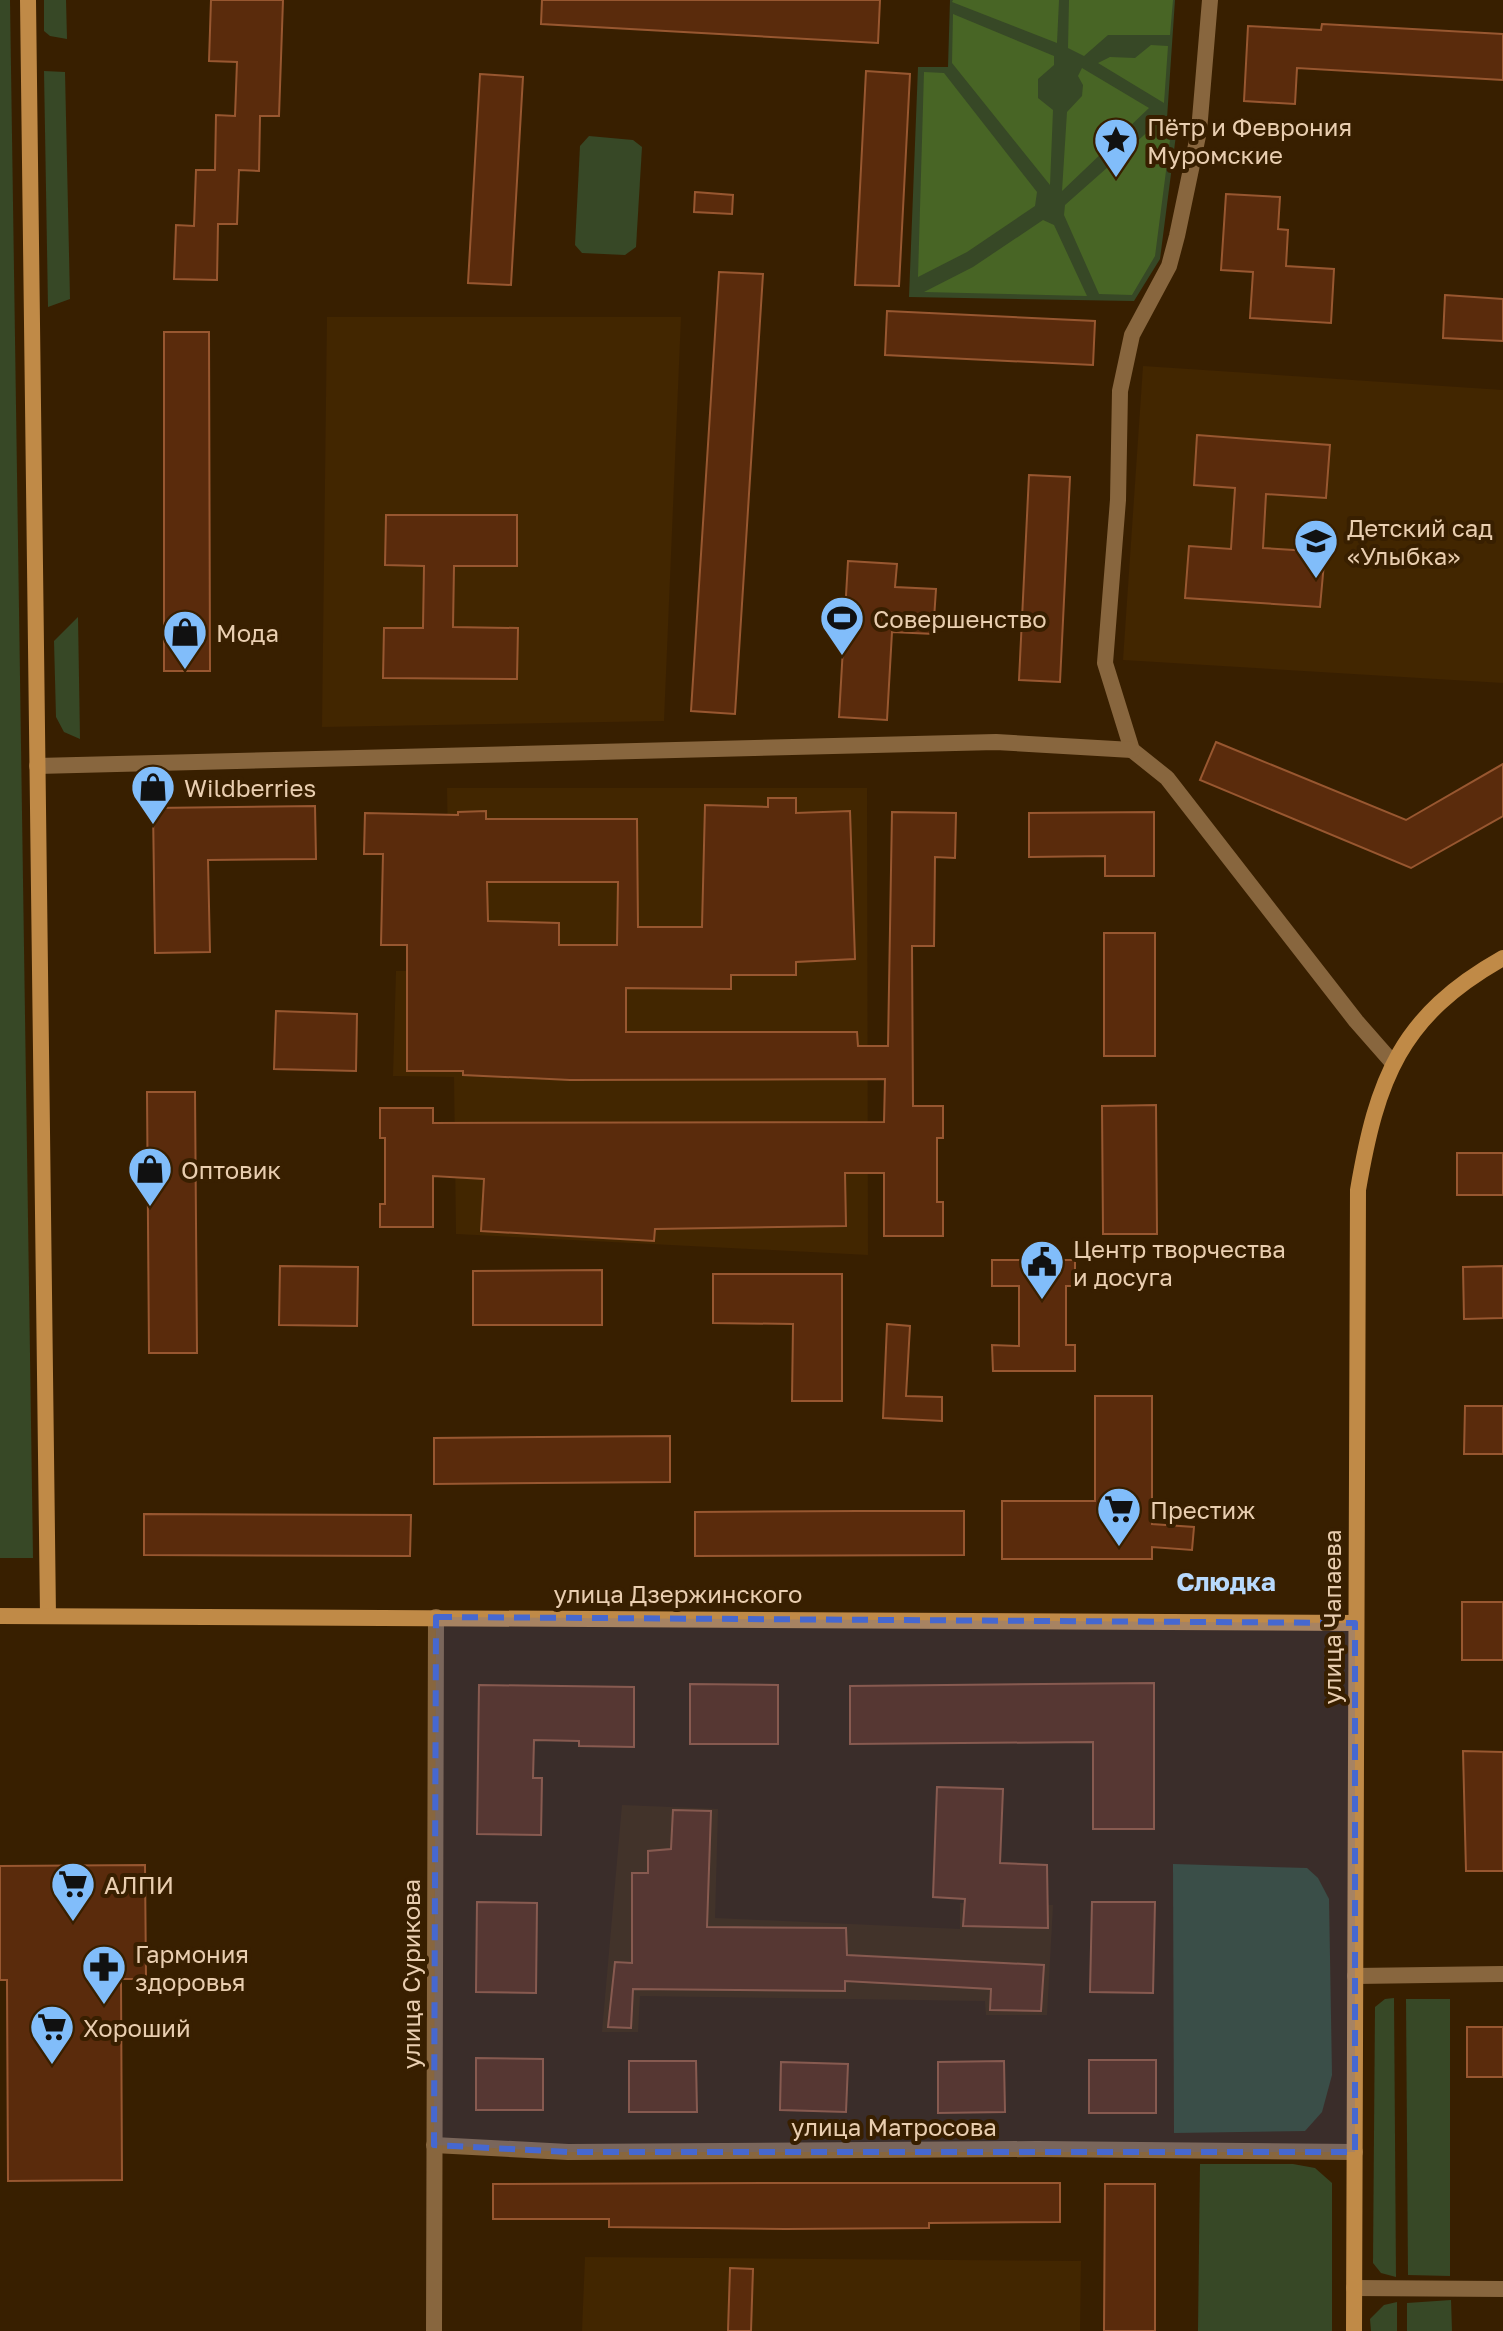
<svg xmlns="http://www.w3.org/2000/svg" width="1503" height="2331" font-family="'Golos Text',sans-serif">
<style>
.built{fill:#422600}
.green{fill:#374826}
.forest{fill:#486525}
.building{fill:#5a2b0c;stroke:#985730;stroke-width:2;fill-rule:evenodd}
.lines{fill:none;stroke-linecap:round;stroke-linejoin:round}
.street{stroke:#88663e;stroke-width:16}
.secondary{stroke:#c08a47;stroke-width:16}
.marked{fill:#4668d0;fill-opacity:0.2;stroke:#4668d0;stroke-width:6;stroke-dasharray:16 10;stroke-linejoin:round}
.labels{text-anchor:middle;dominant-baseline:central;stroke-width:8;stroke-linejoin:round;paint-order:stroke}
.poi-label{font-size:24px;fill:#e9ceb0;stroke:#381f00;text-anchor:start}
.street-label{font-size:24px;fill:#e9ceb0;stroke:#381f00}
.neighbourhood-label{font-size:26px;font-weight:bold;fill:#b8d9fc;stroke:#381f00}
</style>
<rect width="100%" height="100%" fill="#381f00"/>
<g class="built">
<polygon points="327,317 681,317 664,721 322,727"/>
<polygon points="1143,366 1503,390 1503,683 1123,660"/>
<polygon points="447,788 867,788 868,1255 456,1234 454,1077 393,1076 396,971 450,971"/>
<polygon points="622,1805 718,1809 715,1918 960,1929 960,1903 1053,1905 1047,2015 986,2015 985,2001 640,1996 638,2032 602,2032"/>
<polygon points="585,2257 1081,2261 1080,2331 582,2331"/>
</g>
<g class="green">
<polygon points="0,0 10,0 33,1558 0,1558"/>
<polygon points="44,0 66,0 67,39 50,36 44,31"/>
<polygon points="950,0 1175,0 1166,133 1176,135 1160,259 1134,301 909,297 918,67 948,67"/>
<polygon points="44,71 65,72 70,299 48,307"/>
<polygon points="589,136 633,140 642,147 636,247 625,255 582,253 575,245 580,146"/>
<polygon points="78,617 80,739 64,732 56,717 54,641"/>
<polygon points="1173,1864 1307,1868 1318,1878 1329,1899 1332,2075 1322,2112 1305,2131 1174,2133"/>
<polygon points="1394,1998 1396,2277 1381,2273 1373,2263 1375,2007 1385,1999"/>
<polygon points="1406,1999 1450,1999 1450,2276 1408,2275"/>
<polygon points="1200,2164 1293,2164 1315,2168 1332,2183 1332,2331 1198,2331"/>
<polygon points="1451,2300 1452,2331 1407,2331 1407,2303"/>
<polygon points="1397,2302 1397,2331 1371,2331 1370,2319 1384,2305"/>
</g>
<g class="forest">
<polygon points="953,0 1059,0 1057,43 952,2"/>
<polygon points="1069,0 1173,0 1170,35 1108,35 1084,56 1068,48"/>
<polygon points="953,14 1054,56 1054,65 1038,79 1038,98 1053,110 1050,185 952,63"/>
<polygon points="1151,45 1168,46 1164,103 1098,63 1110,57 1135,58"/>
<polygon points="1082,68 1149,108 1062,191 1067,112 1082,96 1083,85 1078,76"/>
<polygon points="924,72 944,73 1037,192 1035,206 967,252 918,277"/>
<polygon points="1160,121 1159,137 1170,140 1155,256 1132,295 1099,294 1064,215 1065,205"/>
<polygon points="1043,220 1054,225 1087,296 924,292 973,267"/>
</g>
<g class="building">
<polygon points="211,0 283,0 279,116 260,116 259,171 239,170 237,224 218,224 217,280 174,279 176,225 194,226 196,170 215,170 216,115 235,116 237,62 209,61"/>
<polygon points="542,0 880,0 878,43 541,24"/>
<polygon points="1322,24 1503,34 1503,80 1297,68 1295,104 1244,101 1248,26 1321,30"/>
<polygon points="866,71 910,74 899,286 855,285"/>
<polygon points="480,74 523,77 511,285 468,283"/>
<polygon points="695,192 733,195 732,214 694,212"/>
<polygon points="1226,194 1280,197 1278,229 1288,230 1286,266 1334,269 1331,323 1250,318 1253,272 1221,270"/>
<polygon points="719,272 763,274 735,714 691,711"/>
<polygon points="1445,295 1503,299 1503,341 1443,338"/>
<polygon points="887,311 1095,321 1093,365 885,355"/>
<polygon points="164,332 209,332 210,671 164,671"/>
<polygon points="1197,435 1330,445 1326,498 1266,494 1263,548 1325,552 1320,607 1185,598 1189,546 1231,549 1235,488 1194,485"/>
<polygon points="1029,475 1070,477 1060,682 1019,680"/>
<polygon points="386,515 517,515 517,566 454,566 453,627 518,628 517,679 383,678 384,628 423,628 424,566 385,565"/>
<polygon points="848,561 897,564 895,587 936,589 933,634 892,632 887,720 839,717"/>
<polygon points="1216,742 1406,820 1503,764 1503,816 1411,868 1200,780"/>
<path d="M768,798h28v15l54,-2 5,148 -59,3v13h-65v14l-105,-1v44h231l1,14h30l4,-234 64,1 -1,45 -20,-1 -1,89h-22l1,160h30v32h-6v64h6v34h-59v-63h-39l1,53 -191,3 -1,12 -173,-10 3,-52 -51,-3v51h-53v-23h5v-66h-5v-30h53v15l451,-1 1,-43 -315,1 -107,-5v-4h-56v-126h-26l2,-91h-19l1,-41 93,2v-3l28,-1v8h151l1,108h64l3,-122 63,2zM487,882h131l-1,63h-58v-22l-71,-2z"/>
<polygon points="315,806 316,859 208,860 210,952 155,953 153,808"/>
<polygon points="1154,812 1154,876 1105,876 1105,856 1029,857 1029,813"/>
<rect x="1104" y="933" width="51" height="123"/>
<polygon points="276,1011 357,1014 356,1071 274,1069"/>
<polygon points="147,1092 195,1092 197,1353 149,1353"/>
<polygon points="1156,1105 1157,1234 1103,1234 1102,1106"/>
<rect x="1457" y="1153" width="46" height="42"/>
<polygon points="992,1260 1075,1260 1075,1286 1066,1286 1066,1345 1075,1345 1075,1371 993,1371 992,1345 1019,1346 1019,1286 992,1286"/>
<polygon points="280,1266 358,1267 357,1326 279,1325"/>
<polygon points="1503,1266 1503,1318 1464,1319 1463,1267"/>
<polygon points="602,1270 602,1325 473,1325 473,1271"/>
<polygon points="713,1274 842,1274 842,1401 792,1401 793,1324 713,1323"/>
<polygon points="887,1324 910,1326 906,1396 942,1397 942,1421 883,1418"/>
<polygon points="1095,1396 1152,1396 1152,1524 1194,1527 1192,1550 1152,1547 1152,1559 1002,1559 1002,1501 1095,1501"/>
<polygon points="1465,1406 1503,1406 1503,1454 1464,1454"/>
<polygon points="670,1436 670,1482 434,1484 434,1438"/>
<polygon points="859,1511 964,1511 964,1555 695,1556 695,1512"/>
<polygon points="144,1514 411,1515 410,1556 144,1555"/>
<rect x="1462" y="1602" width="41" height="58"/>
<polygon points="1154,1683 1154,1829 1093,1829 1093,1742 850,1744 850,1686"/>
<polygon points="690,1684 778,1685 778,1744 690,1744"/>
<polygon points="479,1685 634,1687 634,1747 579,1746 579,1741 534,1740 533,1778 542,1778 541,1835 477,1834"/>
<polygon points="1463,1751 1503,1752 1503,1871 1466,1871"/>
<polygon points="937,1787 1003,1789 1000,1863 1047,1865 1048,1928 963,1926 965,1899 933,1897"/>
<polygon points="673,1810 711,1811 707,1927 846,1928 847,1955 1044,1965 1041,2011 990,2010 991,1989 845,1981 845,1991 633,1989 631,2028 608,2027 615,1962 632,1963 632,1873 648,1873 648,1851 671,1849"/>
<polygon points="145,1865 146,1979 121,1979 122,2180 8,2181 7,1980 0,1980 0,1866"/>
<polygon points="477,1902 537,1903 536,1993 476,1992"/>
<polygon points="1092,1902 1155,1902 1153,1993 1090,1992"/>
<rect x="1467" y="2027" width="36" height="50"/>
<polygon points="476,2058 543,2059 543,2110 476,2110"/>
<rect x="1089" y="2060" width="67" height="53"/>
<polygon points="629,2061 696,2061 697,2112 629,2112"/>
<polygon points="1004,2061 1005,2112 938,2113 938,2062"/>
<polygon points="781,2062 848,2064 846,2112 780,2110"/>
<polygon points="784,2183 1060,2183 1060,2222 929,2223 929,2228 785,2229 609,2227 609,2219 493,2219 493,2184"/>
<polygon points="1105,2184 1155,2184 1155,2331 1104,2331"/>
<polygon points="730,2268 753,2269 751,2331 728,2331"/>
</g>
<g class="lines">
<g class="street">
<polyline points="1210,0 1199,131 1177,236 1169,266 1132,335 1120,391 1118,500 1105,663 1132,750 1167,778 1356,1021 1392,1062"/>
<polyline points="37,766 996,742 1132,750"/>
<polyline points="1355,1976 1503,1974"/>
<polyline points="434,2145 568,2152 1037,2149 1355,2152"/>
<polyline points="1354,2288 1503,2289"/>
<polyline points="434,2331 436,1617"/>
</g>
<g class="secondary">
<polyline points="28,0 48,1616"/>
<polyline points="0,1616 1355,1623"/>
<path d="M1354,2331l4,-1141c19,-111 42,-174 145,-232"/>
</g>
</g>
<path class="marked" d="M436,1617l919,6v529h-787l-134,-7z"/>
<defs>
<g id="sight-pin" transform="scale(2.3)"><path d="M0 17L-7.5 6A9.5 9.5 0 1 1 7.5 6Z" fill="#81bdfa" stroke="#381f00"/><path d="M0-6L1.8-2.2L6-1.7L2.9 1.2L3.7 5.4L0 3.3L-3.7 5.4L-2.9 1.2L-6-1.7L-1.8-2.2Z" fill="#111"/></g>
<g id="school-pin" transform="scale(2.3)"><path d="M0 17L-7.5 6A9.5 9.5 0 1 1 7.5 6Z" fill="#81bdfa" stroke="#381f00"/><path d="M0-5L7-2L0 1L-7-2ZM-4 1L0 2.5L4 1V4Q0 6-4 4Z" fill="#111"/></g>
<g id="stadium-pin" transform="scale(2.3)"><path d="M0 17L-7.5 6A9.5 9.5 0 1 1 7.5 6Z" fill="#81bdfa" stroke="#381f00"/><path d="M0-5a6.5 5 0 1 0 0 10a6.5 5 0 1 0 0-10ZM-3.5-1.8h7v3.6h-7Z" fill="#111"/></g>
<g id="shop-pin" transform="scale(2.3)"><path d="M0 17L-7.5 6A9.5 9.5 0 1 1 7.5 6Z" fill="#81bdfa" stroke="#381f00"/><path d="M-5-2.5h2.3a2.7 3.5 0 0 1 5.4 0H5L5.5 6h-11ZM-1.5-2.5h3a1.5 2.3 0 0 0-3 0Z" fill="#111"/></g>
<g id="civic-pin" transform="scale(2.3)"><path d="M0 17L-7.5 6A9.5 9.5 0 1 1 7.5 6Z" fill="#81bdfa" stroke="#381f00"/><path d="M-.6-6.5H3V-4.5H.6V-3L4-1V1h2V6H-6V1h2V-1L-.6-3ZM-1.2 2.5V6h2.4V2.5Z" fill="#111"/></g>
<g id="supermarket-pin" transform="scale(2.3)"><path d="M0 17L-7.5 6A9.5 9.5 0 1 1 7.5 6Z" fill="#81bdfa" stroke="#381f00"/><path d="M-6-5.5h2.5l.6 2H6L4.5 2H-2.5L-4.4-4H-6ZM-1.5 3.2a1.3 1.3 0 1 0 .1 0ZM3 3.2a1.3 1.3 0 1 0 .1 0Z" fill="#111"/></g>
<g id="pharmacy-pin" transform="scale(2.3)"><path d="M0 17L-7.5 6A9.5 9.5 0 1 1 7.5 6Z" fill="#81bdfa" stroke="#381f00"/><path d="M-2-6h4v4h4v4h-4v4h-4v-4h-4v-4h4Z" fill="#111"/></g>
</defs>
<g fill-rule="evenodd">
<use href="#sight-pin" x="1116" y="140"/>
<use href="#school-pin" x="1316" y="541"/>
<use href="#stadium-pin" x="842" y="618"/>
<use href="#shop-pin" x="185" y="632"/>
<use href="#shop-pin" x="153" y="787"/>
<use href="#shop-pin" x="150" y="1169"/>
<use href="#civic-pin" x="1042" y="1262"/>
<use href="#supermarket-pin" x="1119" y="1509"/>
<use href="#supermarket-pin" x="73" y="1884"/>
<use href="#pharmacy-pin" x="104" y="1967"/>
<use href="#supermarket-pin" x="52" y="2027"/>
</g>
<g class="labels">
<g class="poi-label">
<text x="1147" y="126">Пётр и Феврония<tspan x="1147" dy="28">Муромские</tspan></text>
<text x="1347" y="527">Детский сад<tspan x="1347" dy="28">«Улыбка»</tspan></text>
<text x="873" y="618">Совершенство</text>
<text x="216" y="632">Мода</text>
<text x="184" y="787">Wildberries</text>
<text x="181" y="1169">Оптовик</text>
<text x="1073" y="1248">Центр творчества<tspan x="1073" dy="28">и досуга</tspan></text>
<text x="1150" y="1509">Престиж</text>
<text x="104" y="1884">АЛПИ</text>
<text x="135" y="1953">Гармония<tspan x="135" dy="28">здоровья</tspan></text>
<text x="83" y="2027">Хороший</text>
</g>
<g class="street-label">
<text x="678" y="1593">улица Дзержинского</text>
<text transform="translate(1331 1617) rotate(-90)">улица Чапаева</text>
<text transform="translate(410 1974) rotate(-90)">улица Сурикова</text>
<text x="894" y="2126">улица Матросова</text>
</g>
<g class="neighbourhood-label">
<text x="1226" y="1581">Слюдка</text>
</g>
</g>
</svg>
